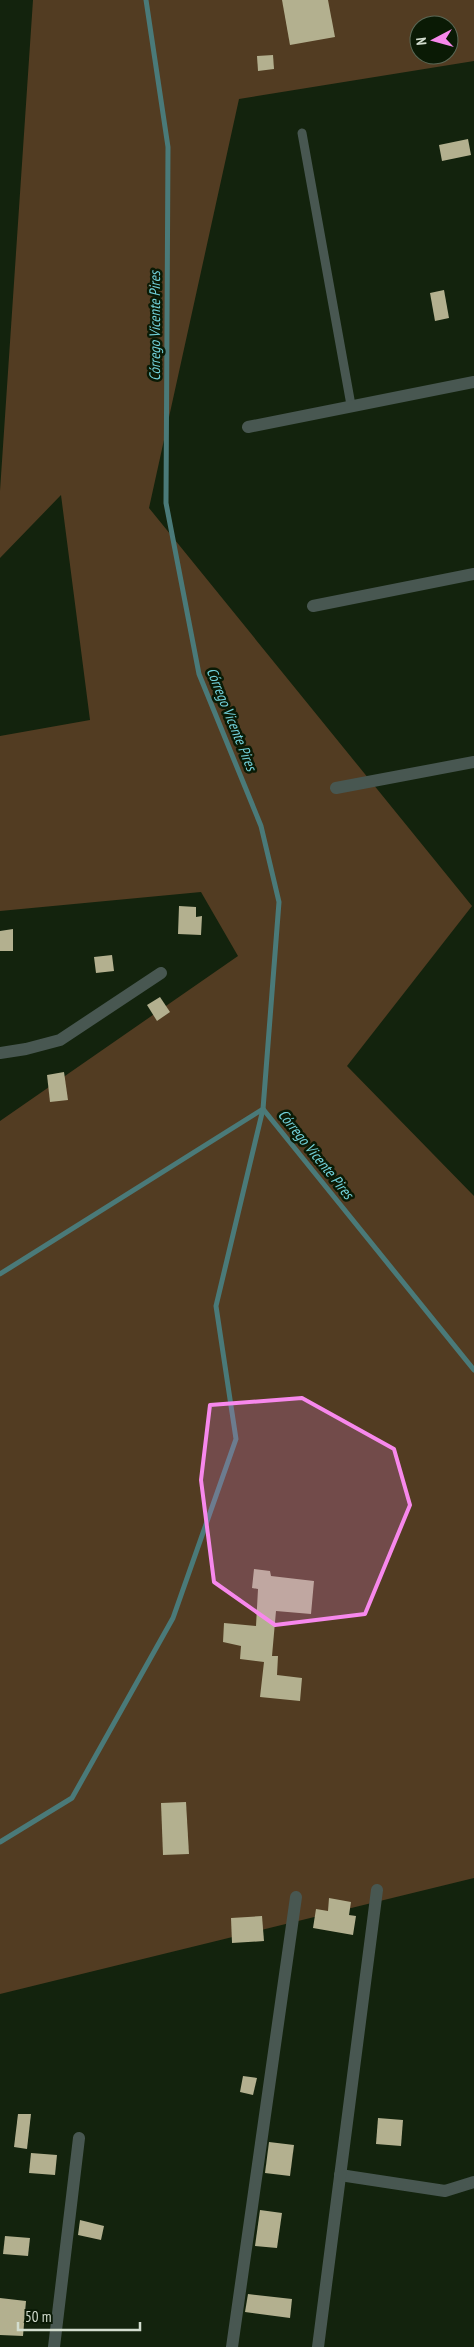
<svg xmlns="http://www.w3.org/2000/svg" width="474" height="2347" font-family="'PT Sans Narrow',sans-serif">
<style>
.green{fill:#523c22;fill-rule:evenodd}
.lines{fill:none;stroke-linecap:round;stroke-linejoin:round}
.stream{stroke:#4a7a79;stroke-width:5}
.building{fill:#b3b08f}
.service{stroke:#485751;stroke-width:9}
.minor{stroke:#485751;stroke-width:12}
.marked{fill:#f788ec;fill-opacity:0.2;stroke:#f788ec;stroke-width:4;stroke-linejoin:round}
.labels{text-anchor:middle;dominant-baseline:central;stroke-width:5;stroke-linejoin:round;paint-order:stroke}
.water-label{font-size:15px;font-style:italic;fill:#72d1da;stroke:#0a1a05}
</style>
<rect width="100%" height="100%" fill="#13230d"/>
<path class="green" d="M33,0h441v61l-235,38 -90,409 323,398 -125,160 127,130v682l-474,116v-873l238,-165 -37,-64 -201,19v-175l90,-16 -29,-225 -61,63v-67zM419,25h30v30h-30z"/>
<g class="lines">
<g class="stream">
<polyline points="146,0 168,147 166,503 199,674 261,826 279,902 263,1109 474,1370"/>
<polyline points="0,1274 263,1109"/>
<polyline points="0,1842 72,1798 173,1618 236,1439 216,1306 263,1109"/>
</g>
</g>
<g class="building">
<polygon points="282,0 328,0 335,37 290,45"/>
<polygon points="273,55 274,69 258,71 257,56"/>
<polygon points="468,139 471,155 442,161 439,145"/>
<polygon points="444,290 449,318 435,321 430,293"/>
<polygon points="179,906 196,907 196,917 202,916 201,935 178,934"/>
<polygon points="13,929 13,951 0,951 0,931"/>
<polygon points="112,955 114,971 96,973 94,957"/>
<polygon points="160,997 170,1012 157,1021 147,1005"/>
<polygon points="64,1072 68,1100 50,1102 47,1075"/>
<polygon points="254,1569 270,1571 271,1576 314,1581 311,1614 276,1611 272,1656 278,1656 277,1675 302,1678 300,1701 260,1697 264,1662 240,1659 241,1646 223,1642 224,1623 256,1626 258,1589 252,1588"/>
<polygon points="186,1802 189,1854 163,1855 161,1803"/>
<polygon points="329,1898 351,1902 349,1915 356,1916 353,1935 313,1928 316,1909 328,1911"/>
<polygon points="262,1916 264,1941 232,1943 231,1918"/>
<polygon points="243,2076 257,2078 253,2095 240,2092"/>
<polygon points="18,2114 31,2114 27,2149 14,2147"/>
<polygon points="378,2118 403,2120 401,2146 376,2144"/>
<polygon points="269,2142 294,2145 290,2176 265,2173"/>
<polygon points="31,2153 57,2155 55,2175 29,2173"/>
<polygon points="260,2210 282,2213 277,2248 255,2246"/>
<polygon points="80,2220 104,2226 101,2240 78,2235"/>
<polygon points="5,2236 30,2238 28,2256 3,2254"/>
<polygon points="248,2294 292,2299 290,2318 245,2312"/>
<polygon points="0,2298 26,2301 23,2336 0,2335"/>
</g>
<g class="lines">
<polyline class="service" points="302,133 351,405"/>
<g class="minor">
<polyline points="248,427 474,382"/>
<polyline points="313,606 474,574"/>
<polyline points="336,788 474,762"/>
<polyline points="0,1053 26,1049 60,1040 161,973"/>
<polyline points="340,2175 445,2191 474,2182"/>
<polyline points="54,2347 79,2138"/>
<polyline points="232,2347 296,1897"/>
<polyline points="318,2347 377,1890"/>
</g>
</g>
<path class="marked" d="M302,1398l92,51 16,56 -45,109 -90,11 -61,-43 -13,-102 9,-75z"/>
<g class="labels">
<g class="water-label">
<text transform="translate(154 326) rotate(-90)">Córrego Vicente Pires</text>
<text transform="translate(232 719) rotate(68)">Córrego Vicente Pires</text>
<text transform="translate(316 1154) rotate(51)">Córrego Vicente Pires</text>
</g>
</g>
<g transform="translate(434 40) rotate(264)"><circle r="24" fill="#0a1a05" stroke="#5a6856"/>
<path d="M0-4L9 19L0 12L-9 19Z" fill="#f788ec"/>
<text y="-8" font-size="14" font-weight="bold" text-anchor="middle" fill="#d3ddcf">N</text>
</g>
<path d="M18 2322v8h122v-8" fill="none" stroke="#d3ddcf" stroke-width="2.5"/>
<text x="25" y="2322" font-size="15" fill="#d3ddcf" stroke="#0a1a05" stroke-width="4" paint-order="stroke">50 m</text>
</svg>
